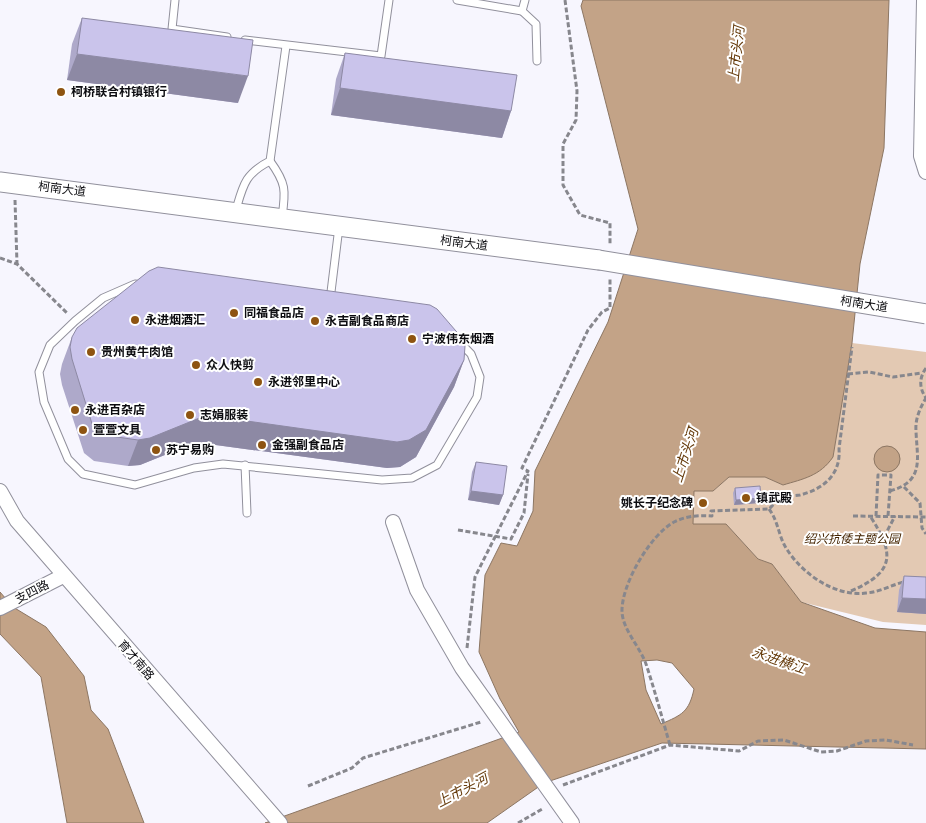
<svg xmlns="http://www.w3.org/2000/svg" width="926" height="823" font-family="'Roboto Serif','Noto Sans SC',serif">
<style>
.green{fill:#e3c9b3}
.water{fill:#c3a387;stroke:#8c7663;fill-rule:evenodd}
.lines{fill:none;stroke-linecap:round;stroke-linejoin:round}
.lane-casing{stroke:#91909c;stroke-width:9}
.street-casing{stroke:#91909c;stroke-width:16}
.secondary-casing{stroke:#91909c;stroke-width:21}
.path{stroke:#87878d;stroke-width:3;stroke-dasharray:5 2.5;stroke-linecap:butt}
.lane{stroke:#fff;stroke-width:7}
.street{stroke:#fff;stroke-width:14}
.secondary{stroke:#fff;stroke-width:19}
.secondary-bridge-casing{stroke:#91909c;stroke-width:21;stroke-linecap:butt}
.secondary-bridge{stroke:#fff;stroke-width:19}
.wall{fill:#aea9ca}
.shaded-wall{fill:#8d89a4}
.building{fill:#cac4eb;stroke:#8d89a4}
.poi-dot{fill:#8e5411;stroke:#fff;stroke-width:2}
.labels{text-anchor:middle;dominant-baseline:central;stroke-width:4;stroke-linejoin:round;paint-order:stroke}
.poi-label{font-size:12px;font-weight:bold;fill:#0c0c10;stroke:#fff;text-anchor:start}
.street-label{font-size:12px;fill:#0c0c10;stroke:#fff}
.park-label{font-size:12px;font-style:italic;fill:#442401;stroke:#fff}
.water-label{font-size:14px;font-style:italic;fill:#653a0a;stroke:#fff}
</style>
<rect width="100%" height="100%" fill="#f7f6fe"/>
<polygon class="green" points="852,343 926,352 926,625 883,622 801,602 772,564 758,559 726,524 693,524 693,491 713,491 729,477 765,477 783,485 833,457"/>
<g class="water">
<path d="M583,0h306l-5,148 -24,116 -8,79 -19,114c-13,19 -30,22 -50,28l-18,-8h-36l-16,14h-19l-1,33h33l32,35 14,5 29,38 74,26 51,4v117l-264,-6 -118,40 -57,40h-222l254,-91 -19,-33 -21,-47 6,-77 16,-32 16,3 16,-35 2,-40 73,-149 30,-93 -57,-223zM657,660l15,3 22,26c-5,23 -12,26 -33,35l-15,-34 -5,-29z"/>
<circle cx="887" cy="459" r="13"/>
<polygon points="0,592 13,607 46,627 84,676 91,710 108,729 144,823 67,823 41,677 0,634"/>
</g>
<g class="lines">
<g class="lane-casing">
<g id="lane">
<polyline points="175,0 172,29 227,37"/>
<polyline points="457,0 522,11"/>
<polyline points="525,0 522,11 536,24 537,61"/>
<polyline points="245,40 381,56 389,0"/>
<path d="M270,161c16,22 16,29 12,56"/>
<path d="M235,213c8,-27 9,-39 35,-52l16,-115"/>
<polygon points="135,284 440,322 471,354 480,377 477,397 437,465 412,478 382,480 223,464 194,468 135,485 83,474 68,459 44,402 39,372 50,345 75,321 103,298"/>
<polyline points="330,300 339,227"/>
<polyline points="245,465 247,513"/>
</g>
</g>
<g class="street-casing">
<g id="street">
<polyline points="924,0 921,156 926,172"/>
<polyline points="0,491 17,521 280,823"/>
<polyline points="393,522 417,590 462,668 572,823"/>
<polyline points="0,608 63,576"/>
</g>
</g>
<g class="secondary-casing">
<polyline id="secondary" points="0,182 599,260"/>
</g>
<g class="path">
<polyline points="565,0 577,91 576,120 563,144 563,185 580,215 610,223 610,245"/>
<polyline points="15,200 17,264"/>
<polyline points="0,258 17,264 67,313"/>
<path d="M926,368c-7,10 -7,20 0,30"/>
<polyline points="848,374 869,372 893,377 922,373"/>
<polyline points="904,487 920,503 922,528 926,534"/>
<path d="M890,491c35,-10 27,-32 26,-60 -1,-12 4,-23 10,-33"/>
<path d="M769,509c10,13 9,28 19,42 16,24 48,46 78,42 14,-1 25,-8 38,-11"/>
<polyline points="853,516 926,517"/>
<polyline points="876,516 878,475 891,475 888,516"/>
<polyline points="458,530 511,539 524,513 528,474"/>
<polyline points="884,537 895,516"/>
<path d="M851,591c44,-19 44,-37 19,-75"/>
<polyline points="467,648 475,577 528,471 522,468 588,330 602,312 610,308 610,279"/>
<path d="M670,745c-8,-27 -15,-54 -24,-81 -6,-17 -23,-34 -24,-52 -1,-27 28,-77 52,-90 12,-6 25,-7 38,-6l-1,-5 58,-2c4,-4 8,-9 12,-11 6,-2 13,-2 19,-3 24,-6 41,-21 39,-46l13,-102"/>
<polyline points="563,785 670,745 739,751 758,741 784,740 821,752 837,751 866,741 886,740 913,745"/>
<polyline points="308,786 352,768 363,758 481,722"/>
<polyline points="518,823 544,808"/>
</g>
<use href="#lane" class="lane"/>
<use href="#street" class="street"/>
<use href="#secondary" class="secondary"/>
<g class="secondary-bridge-casing">
<polyline id="secondary-bridge" points="599,260 926,314"/>
</g>
<use href="#secondary-bridge" class="secondary-bridge"/>
</g>
<g class="wall">
<polygon points="82,18 238,103 67,80 72,44"/>
<polygon points="345,53 511,111 502,138 331,115 336,79"/>
<polygon points="72,337 464,360 454,387 416,457 400,467 387,468 201,443 192,444 140,465 128,466 94,461 84,453 62,385 60,374 62,364"/>
<polygon points="476,462 503,495 499,505 468,500 472,472"/>
<polygon points="735,488 759,503 734,505 733,493"/>
<polygon points="904,576 926,577 926,614 897,612 899,590"/>
</g>
<g class="shaded-wall">
<polygon points="77,54 248,76 238,103 67,80"/>
<polygon points="340,88 511,111 502,138 331,115"/>
<polygon points="464,360 454,387 416,457 400,467 387,468 201,443 192,444 140,465 128,466 138,440 202,417 211,416"/>
<polygon points="471,491 503,495 499,505 468,500"/>
<polygon points="761,498 759,503 734,505 736,500"/>
<polygon points="902,598 926,599 926,614 897,612"/>
</g>
<g class="building">
<polygon points="82,18 253,40 248,76 77,54"/>
<polygon points="345,53 517,75 511,111 340,88"/>
<polygon points="158,267 430,305 437,309 462,338 465,346 464,360 426,430 409,440 397,442 211,416 202,417 150,438 138,440 103,435 93,427 72,359 70,347 72,337 77,328 149,271"/>
<polygon points="476,462 507,466 503,495 471,491"/>
<polygon points="760,486 761,498 736,500 735,488"/>
<polygon points="904,576 926,577 926,599 902,598"/>
</g>
<g class="poi-dot">
<circle cx="61" cy="92" r="5"/>
<circle cx="234" cy="313" r="5"/>
<circle cx="135" cy="320" r="5"/>
<circle cx="315" cy="321" r="5"/>
<circle cx="412" cy="339" r="5"/>
<circle cx="91" cy="352" r="5"/>
<circle cx="196" cy="365" r="5"/>
<circle cx="258" cy="382" r="5"/>
<circle cx="75" cy="410" r="5"/>
<circle cx="190" cy="415" r="5"/>
<circle cx="83" cy="430" r="5"/>
<circle cx="262" cy="445" r="5"/>
<circle cx="156" cy="450" r="5"/>
<circle cx="746" cy="498" r="5"/>
<circle cx="703" cy="503" r="5"/>
</g>
<g class="labels">
<g class="poi-label">
<text x="71" y="92">柯桥联合村镇银行</text>
<text x="244" y="313">同福食品店</text>
<text x="145" y="320">永进烟酒汇</text>
<text x="325" y="321">永吉副食品商店</text>
<text x="422" y="339">宁波伟东烟酒</text>
<text x="101" y="352">贵州黄牛肉馆</text>
<text x="206" y="365">众人快剪</text>
<text x="268" y="382">永进邻里中心</text>
<text x="85" y="410">永进百杂店</text>
<text x="200" y="415">志娟服装</text>
<text x="93" y="430">萱萱文具</text>
<text x="272" y="445">金强副食品店</text>
<text x="166" y="450">苏宁易购</text>
<text x="756" y="498">镇武殿</text>
<text x="693" y="503" text-anchor="end">姚长子纪念碑</text>
</g>
<g class="street-label">
<text transform="translate(62 189) rotate(7)">柯南大道</text>
<text transform="translate(464 243) rotate(7)">柯南大道</text>
<text transform="translate(864 304) rotate(9)">柯南大道</text>
<text transform="translate(32 592) rotate(-27)">支四路</text>
<text transform="translate(136 660) rotate(49)">育才南路</text>
</g>
<g class="park-label">
<text x="852" y="539">绍兴抗倭主题公园</text>
</g>
<g class="water-label">
<text transform="translate(736 54) rotate(-84)">上市头河</text>
<text transform="translate(685 455) rotate(-72)">上市头河</text>
<text transform="translate(779 660) rotate(19)">永进横江</text>
<text transform="translate(462 790) rotate(-28)">上市头河</text>
</g>
</g>
</svg>
